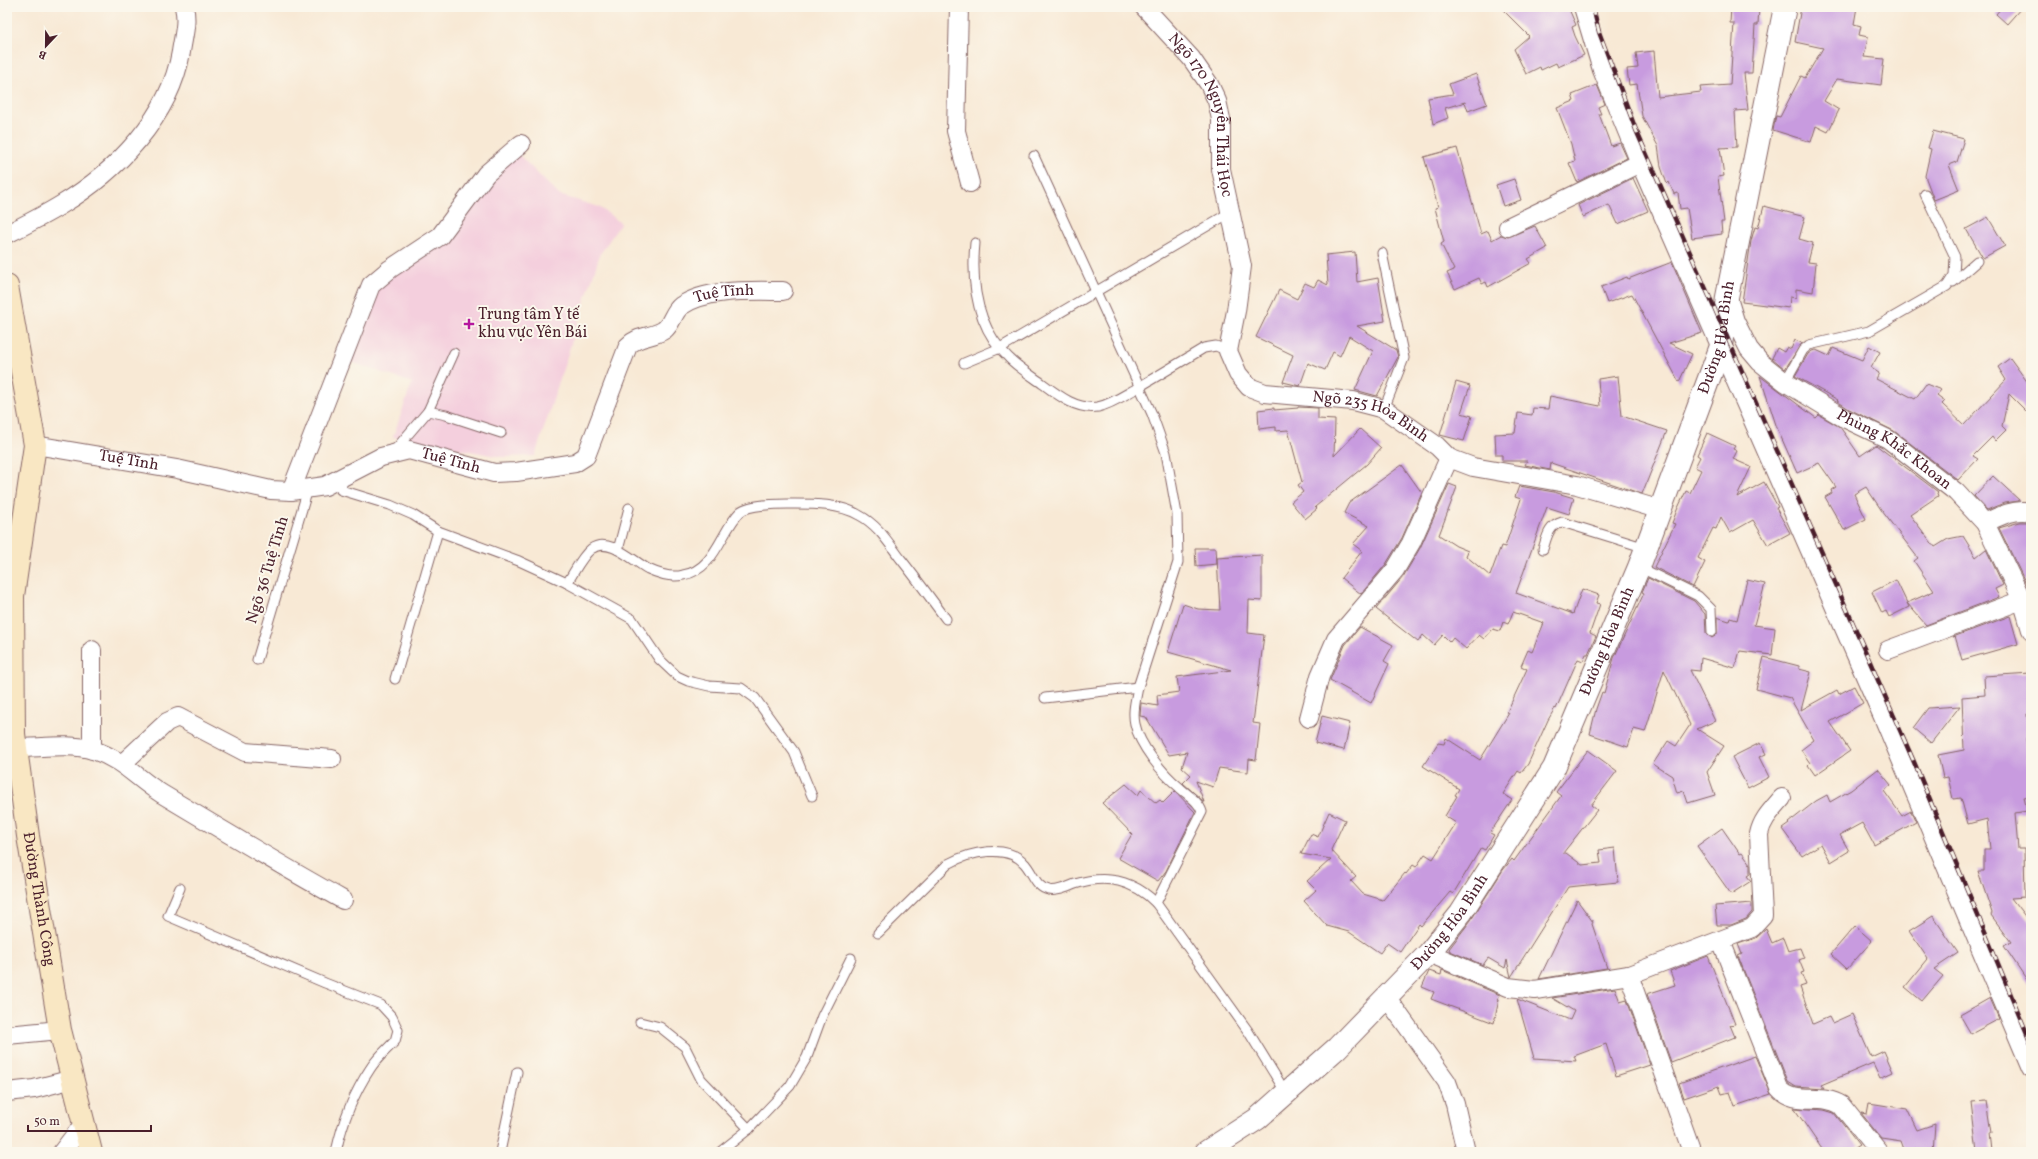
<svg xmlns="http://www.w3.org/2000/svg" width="2038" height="1159" font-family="Vollkorn,serif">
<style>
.built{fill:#f4cfdd}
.building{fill:#c89bdf}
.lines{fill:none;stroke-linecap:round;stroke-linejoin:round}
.service-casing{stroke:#876666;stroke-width:11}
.minor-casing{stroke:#876666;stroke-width:20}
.tertiary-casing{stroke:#876666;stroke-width:24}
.secondary-casing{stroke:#876666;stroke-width:24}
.service{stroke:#fff;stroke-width:9}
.minor{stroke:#fff;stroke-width:18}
.tertiary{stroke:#fff;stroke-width:22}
.secondary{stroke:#f9e7c3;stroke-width:22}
.rail-casing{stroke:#4a1f2b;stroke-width:4.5}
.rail{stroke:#fbf7ec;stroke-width:3;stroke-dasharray:9;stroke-linecap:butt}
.poi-dot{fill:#b5179e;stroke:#fbf7ec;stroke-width:1.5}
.labels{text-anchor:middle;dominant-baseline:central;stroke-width:4;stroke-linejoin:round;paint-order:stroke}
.street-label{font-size:16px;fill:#4a1f2b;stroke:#fbf7ec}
.poi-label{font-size:16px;fill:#4a1f2b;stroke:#fbf7ec;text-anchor:start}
</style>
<rect width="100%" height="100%" fill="#fbf7ec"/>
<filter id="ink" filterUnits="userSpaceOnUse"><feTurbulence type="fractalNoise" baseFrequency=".025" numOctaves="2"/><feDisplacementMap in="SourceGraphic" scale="8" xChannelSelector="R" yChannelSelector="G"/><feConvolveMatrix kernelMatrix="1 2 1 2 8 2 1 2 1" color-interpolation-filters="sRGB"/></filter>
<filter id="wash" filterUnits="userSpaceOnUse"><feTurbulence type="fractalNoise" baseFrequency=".012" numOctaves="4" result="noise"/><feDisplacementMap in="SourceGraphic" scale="16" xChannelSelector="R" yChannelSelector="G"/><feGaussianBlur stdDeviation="0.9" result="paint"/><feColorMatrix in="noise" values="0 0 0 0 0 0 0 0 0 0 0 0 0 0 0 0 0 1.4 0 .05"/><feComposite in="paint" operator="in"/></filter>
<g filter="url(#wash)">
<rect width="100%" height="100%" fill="#f8e9d5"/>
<polygon class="built" points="517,153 559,195 599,207 621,223 600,254 535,456 502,457 393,437 412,383 348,361 374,287 499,169"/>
<g id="blocks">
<g class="building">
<polygon points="1500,7 1568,7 1576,25 1572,27 1575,36 1584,55 1558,67 1556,63 1541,70 1540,67 1526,74 1514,49 1529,36"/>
<polygon points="1731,7 1759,7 1758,25 1755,25 1752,73 1744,73 1748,110 1735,111 1737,147 1720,148 1724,176 1718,177 1724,222 1721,222 1722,234 1692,238 1687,208 1680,209 1678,193 1674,194 1669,182 1667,184 1661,167 1658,146 1642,116 1637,84 1629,85 1627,69 1638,68 1636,53 1654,51 1658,97 1701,92 1700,87 1730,85 1734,23 1730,23"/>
<polygon points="1801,7 1857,7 1854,24 1861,26 1859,35 1868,37 1864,57 1884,59 1881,85 1837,79 1824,101 1839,110 1828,132 1816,126 1811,142 1773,130 1776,116 1780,117 1801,76 1805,78 1823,48 1795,42"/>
<polygon points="2002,7 2022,7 2007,24 1996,14"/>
<polygon points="1476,74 1487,104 1468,111 1465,102 1445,108 1448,118 1433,124 1428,98 1453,94 1449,84"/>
<polygon points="1597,85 1605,104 1598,107 1601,114 1599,114 1611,146 1620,143 1627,158 1577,182 1569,163 1575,161 1571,144 1557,108 1574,101 1572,95"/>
<polygon points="1933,131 1964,139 1957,162 1949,165 1959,190 1934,200 1925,176 1931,149 1928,148"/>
<polygon points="1457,148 1481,234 1488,231 1492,240 1501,235 1508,237 1535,226 1547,248 1528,259 1531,263 1488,287 1486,282 1482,284 1479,278 1455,289 1447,273 1454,270 1441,244 1444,242 1435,208 1438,207 1424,157"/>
<polygon points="1633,178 1648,211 1618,224 1609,205 1583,217 1578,205"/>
<polygon points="1514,179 1521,200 1503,206 1496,185"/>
<polygon points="1764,206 1805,217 1799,239 1813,243 1808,262 1816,263 1813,292 1796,289 1796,298 1790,297 1789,308 1742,302 1751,241 1755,227 1758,228"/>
<polygon points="1988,217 2005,246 1983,258 1966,229"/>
<polygon points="1355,252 1357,282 1378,278 1385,321 1357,326 1396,350 1398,357 1377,396 1355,390 1373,351 1349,336 1340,356 1333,352 1325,370 1308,363 1300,386 1283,382 1293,355 1256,337 1279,290 1297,299 1305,283 1314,287 1318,280 1328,285 1326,255"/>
<polygon points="1672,262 1702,333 1669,343 1692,354 1679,382 1632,294 1607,303 1601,287 1627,277 1628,279"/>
<polygon points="1795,340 1802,343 1785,369 1772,358 1777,348 1784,352 1787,347 1791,349"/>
<polygon points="1869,346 1880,352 1871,368 1879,373 1876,379 1915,399 1926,384 1941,390 1937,395 1945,401 1942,404 1964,425 2006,380 1998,367 2010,358 2031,387 2031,416 2009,394 2002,426 2006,430 1995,441 1992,437 1973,456 1978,459 1958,480 1894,431 1849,409 1837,401 1838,400 1795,376 1808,354 1812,351 1816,350 1829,356 1833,348 1862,360"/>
<polygon points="1618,376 1622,416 1667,431 1642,494 1551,463 1550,470 1525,465 1527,461 1502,461 1502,455 1496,455 1495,434 1515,433 1518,413 1532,415 1533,408 1548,409 1550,396 1600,406 1598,379"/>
<polygon points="1760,376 1816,418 1819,415 1840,427 1860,456 1876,445 1938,492 1937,493 1938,496 1910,515 1935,547 1948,539 1963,536 1976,557 1986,549 2003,585 1995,589 1999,597 1926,625 1907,603 1909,607 1889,617 1886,611 1882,613 1872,592 1896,580 1907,603 1934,591 1914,561 1918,558 1882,511 1866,487 1854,494 1866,519 1844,530 1825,497 1832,493 1831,490 1836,487 1819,463 1797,473 1777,428"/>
<polygon points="1456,382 1470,386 1461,413 1472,416 1464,441 1440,435"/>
<polygon points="1298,407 1318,408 1318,419 1335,420 1334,456 1360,429 1381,448 1367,464 1315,507 1317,509 1305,519 1291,502 1303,492 1298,485 1302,482 1288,430 1276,431 1276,427 1259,429 1258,410 1274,408 1274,410 1298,408"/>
<polygon points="1707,433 1735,446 1733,449 1737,451 1733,459 1751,467 1737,497 1764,482 1778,507 1776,508 1790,533 1768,545 1753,520 1730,533 1721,517 1716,529 1713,528 1698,558 1705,562 1693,587 1654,567 1675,524 1672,523 1677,510 1686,491 1690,493 1701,470 1695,467 1700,457 1697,455"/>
<polygon points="1402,465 1422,493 1402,538 1386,564 1361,594 1341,578 1362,551 1353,544 1369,526 1344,513 1349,503"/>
<polygon points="1993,476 2019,500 2019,501 2004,503 1987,510 1974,496"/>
<polygon points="1449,484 1457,487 1439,535 1456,546 1468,551 1466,556 1490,576 1501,546 1505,547 1521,499 1515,497 1519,486 1554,492 1574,498 1569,514 1547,507 1516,593 1573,614 1582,589 1599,595 1596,603 1600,604 1590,633 1596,636 1588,654 1586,654 1583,661 1578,659 1556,709 1555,708 1548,720 1528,764 1521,773 1518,771 1503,794 1512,800 1490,833 1494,835 1485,850 1481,848 1453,894 1450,892 1421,926 1419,924 1400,952 1387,943 1380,953 1349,932 1327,926 1304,901 1316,890 1307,881 1331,859 1301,854 1311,834 1318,837 1329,812 1345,820 1331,850 1356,877 1351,881 1363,894 1383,900 1405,873 1406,874 1413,865 1416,867 1425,854 1433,859 1456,823 1445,816 1457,796 1455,795 1459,789 1423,766 1438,743 1444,744 1446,738 1480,760 1509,713 1507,712 1527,669 1521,666 1528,650 1532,652 1544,623 1513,612 1508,624 1503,622 1500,631 1493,629 1484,639 1479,635 1466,649 1453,638 1450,642 1443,635 1434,645 1423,635 1418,642 1376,609 1403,577 1420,548"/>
<polygon points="2020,522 2029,522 2031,527 2031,594 1999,528"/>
<polygon points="1195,548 1216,548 1217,564 1196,566"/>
<polygon points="1262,555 1262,601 1249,600 1248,633 1264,635 1253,723 1260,724 1256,760 1249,759 1248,772 1219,768 1213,787 1196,781 1204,802 1183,783 1191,775 1182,767 1187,752 1169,755 1146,717 1140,716 1141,703 1158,706 1157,695 1179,692 1177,677 1231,670 1168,652 1183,604 1198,609 1220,610 1217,558"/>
<polygon points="1648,578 1694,601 1705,614 1706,633 1712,638 1717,634 1717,617 1729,621 1730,618 1737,620 1747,580 1765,584 1754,625 1775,628 1772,655 1740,651 1735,668 1701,658 1700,671 1690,670 1715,721 1697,729 1724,746 1707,772 1715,795 1688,803 1684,791 1677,793 1672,776 1653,764 1668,741 1676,746 1690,725 1664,670 1645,732 1634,729 1628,747 1590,734 1596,709 1602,692 1604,693 1614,658 1644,593 1642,592"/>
<polygon points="2010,616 2018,644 1962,660 1955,636 1953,637"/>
<polygon points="1360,627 1393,645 1384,661 1389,664 1371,703 1330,680 1345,645"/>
<polygon points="1764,657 1799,666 1799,669 1811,672 1801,710 1837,690 1839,694 1854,686 1863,703 1830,722 1850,751 1815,775 1808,765 1810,763 1801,750 1814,740 1790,698 1756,689"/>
<polygon points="2031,673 2031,714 2027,714 2029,738 2026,738 2030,796 2024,797 2027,811 2015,813 2018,849 2024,849 2025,897 2011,898 2031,924 2031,986 2004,946 2011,942 1991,915 1992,913 1978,871 1984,871 1984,849 1990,849 1987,819 1968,824 1961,798 1953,799 1948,777 1943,778 1938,755 1964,750 1962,697 1985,695 1984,676"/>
<polygon points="1960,706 1931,743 1913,728 1928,708"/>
<polygon points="1322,716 1350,723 1344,750 1315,743"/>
<polygon points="1760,743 1766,754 1759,757 1769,777 1748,788 1732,757"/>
<polygon points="1588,750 1617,771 1591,805 1597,810 1563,853 1566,853 1582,865 1601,863 1599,850 1615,848 1618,882 1568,887 1511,977 1507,960 1505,968 1488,958 1483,965 1450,951 1449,949 1471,920 1503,870 1512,859 1514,861 1561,796 1556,792"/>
<polygon points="1878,769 1891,785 1884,791 1902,816 1911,811 1916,822 1874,845 1862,823 1840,835 1849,851 1831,862 1821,844 1802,856 1782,829 1789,824 1788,823 1816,801 1827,795 1830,802 1851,790"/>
<polygon points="1126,784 1138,795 1141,790 1156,803 1160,800 1163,803 1175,791 1195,812 1166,871 1158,881 1118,858 1132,834 1102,803"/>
<polygon points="1722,828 1740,854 1742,853 1750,864 1750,874 1747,876 1751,881 1731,894 1697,846"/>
<polygon points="1577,900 1593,922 1592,924 1607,968 1539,979"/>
<polygon points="1752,903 1752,912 1746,919 1731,925 1717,925 1715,906"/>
<polygon points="1933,916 1958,953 1934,969 1943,976 1922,1001 1905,987 1928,959 1909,931"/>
<polygon points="1855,926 1872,941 1847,969 1831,954"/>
<polygon points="1766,929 1772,943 1783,938 1788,951 1800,948 1804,958 1799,960 1804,972 1801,973 1806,985 1800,987 1813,1024 1829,1017 1832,1023 1852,1014 1871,1057 1884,1051 1893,1072 1880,1078 1873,1063 1821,1085 1824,1089 1796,1087 1788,1082 1738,956 1742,954 1738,944 1756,938"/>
<polygon points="1708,956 1735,1024 1730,1025 1735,1037 1671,1062 1647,994 1675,985 1670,971"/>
<polygon points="1442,970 1500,995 1497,999 1499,999 1494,1023 1431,999 1434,992 1422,987 1429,971 1441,975"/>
<polygon points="1615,988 1620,1002 1627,1000 1650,1065 1616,1076 1606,1044 1574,1056 1576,1061 1534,1058 1517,999 1570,1020 1574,1011 1552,998"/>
<polygon points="1990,998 1999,1019 1971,1034 1960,1015"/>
<polygon points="1755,1056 1771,1094 1735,1106 1730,1092 1722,1094 1719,1086 1684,1098 1679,1083"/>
<polygon points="1987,1101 1992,1134 1990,1134 1992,1152 1977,1152 1971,1102"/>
<polygon points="1869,1103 1907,1109 1917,1130 1935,1124 1933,1152 1905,1152 1901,1141 1881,1138 1861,1113 1867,1114"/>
<polygon points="1794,1108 1824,1110 1834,1113 1859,1145 1848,1152 1824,1152"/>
</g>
</g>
</g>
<g filter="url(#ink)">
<use href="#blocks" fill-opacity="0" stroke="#876666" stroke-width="1"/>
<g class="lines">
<g class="service-casing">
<g id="service">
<path d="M1034,156l118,258 14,39 11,61 1,48 -40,125c-2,12 -6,24 -3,37 4,21 28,50 44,63 8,8 20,14 23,25l-46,91"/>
<path d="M975,243c-4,42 2,85 34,115 10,10 23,18 34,26 16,12 34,26 55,23 14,-3 28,-13 41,-20 22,-13 43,-26 65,-39l12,-2 12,5"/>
<polyline points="1382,253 1404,358 1384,409"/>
<polyline points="1953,282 1977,261"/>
<polyline points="964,363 1000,348 1231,212"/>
<polyline points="1785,382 1803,350 1809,345 1869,331 1947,286 1954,275 1955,257 1925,194"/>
<polyline points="428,411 446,415 501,433"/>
<polyline points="394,451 428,411 454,353"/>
<polyline points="343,478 341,490 390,505 413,515 438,531 519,561 567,583 632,619 659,659 677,676 688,681 709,686 741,688 755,698 794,752 812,796"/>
<path d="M1543,549c4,-12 5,-23 19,-27l84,26"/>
<polyline points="618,550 629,508"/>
<polyline points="1639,567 1698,596 1711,609 1712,632"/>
<path d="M567,583c7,-10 14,-26 24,-34 18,-13 42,12 57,20 11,5 24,9 35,6 32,-5 38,-44 57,-63 8,-7 37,-8 48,-8 23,0 50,-1 71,11 19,10 29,27 41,43 16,20 31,41 46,61"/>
<polyline points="257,660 308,489"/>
<polyline points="395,679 438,531"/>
<polyline points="1045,698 1138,687"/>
<path d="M180,888l-12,28 157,67 56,22 11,12 6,13 -3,11c-9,9 -19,18 -25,28 -16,24 -28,55 -34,83"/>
<path d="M878,933l70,-69c21,-12 60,-21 77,0 8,9 11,24 24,26 8,2 18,-3 26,-6 32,-10 58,-4 81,19l92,128 38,62"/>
<polyline points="640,1022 660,1027 685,1047 701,1079 749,1129"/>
<polyline points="500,1152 517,1072"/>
<polyline points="720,1152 749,1129 790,1086 807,1057 822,1016 851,958"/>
</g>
</g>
<g class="minor-casing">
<g id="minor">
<polyline points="959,7 956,131 970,183"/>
<path id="s1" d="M1144,7l47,51 18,26 8,17 4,18v50l21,97 -6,45 -8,40 10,23 11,13 16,6 88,8 31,8 53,37 12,12 24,9 104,18 84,25"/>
<polyline points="1583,7 1602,70 1640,163 1883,717 2031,1068"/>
<polyline points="1508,227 1640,163"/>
<path d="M7,234c18,-9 36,-18 54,-29 55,-33 109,-88 120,-153 2,-15 7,-30 3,-45"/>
<path id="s2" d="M1728,298l7,23 14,28 11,13 25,20 59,36 44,21 68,53 29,31 37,77 9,30"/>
<path id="s3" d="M35,445l142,24 94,21 20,1 34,-5 56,-29 28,-7 85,23 22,-1 59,-9 11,-7 42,-110c10,-11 24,-8 36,-16 8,-6 9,-18 17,-24 26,-18 72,-15 102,-15"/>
<polyline points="291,491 371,285 390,269 440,236 486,174 521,144"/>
<path d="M1985,523c14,-7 31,-15 46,-11"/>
<polyline points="1888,650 2022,600"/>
<polyline points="1309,718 1320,676 1336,639 1395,570 1411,543 1449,458"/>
<path d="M17,748c24,0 53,-5 76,2 31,10 43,28 69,44 60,36 120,72 181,106"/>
<polyline points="92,750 92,650"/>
<polyline points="123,763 167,722 178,717 245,752 332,759"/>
<path d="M1721,941l58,147c16,19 42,4 62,17l38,47"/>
<path d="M1429,953l79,34 27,3 94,-15 123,-47 11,-12 -4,-82c3,-15 13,-24 23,-36"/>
<polyline points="1629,975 1692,1152"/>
<polyline points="1387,998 1447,1082 1455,1104 1466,1152"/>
<polyline points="7,1035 60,1030"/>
<polyline points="7,1092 34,1089 73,1079"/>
<polyline points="62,1152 85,1122"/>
</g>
</g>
<g class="tertiary-casing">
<g id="tertiary">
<path id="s4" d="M1206,1152l51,-33 80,-71 92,-95 32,-40 93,-145 85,-201 82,-221 6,-49 58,-290"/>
</g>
</g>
<g class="secondary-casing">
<g id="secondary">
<path id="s5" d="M7,286l28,159 -22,151 1,138 14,102 32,194 31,122"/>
</g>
</g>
<use href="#service" class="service"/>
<use href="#minor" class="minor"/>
<use href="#tertiary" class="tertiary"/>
<use href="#secondary" class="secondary"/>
<g class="rail-casing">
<polyline id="rail" points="1593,7 1599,32 1636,130 1914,762 2031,1043"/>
</g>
<use href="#rail" class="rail"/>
</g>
</g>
<path class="poi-dot" d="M467 318h4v4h4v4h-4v4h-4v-4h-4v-4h4z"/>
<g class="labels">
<g class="street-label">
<text stroke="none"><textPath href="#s1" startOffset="128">Ngõ 170 Nguyễn Thái Học</textPath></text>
<text stroke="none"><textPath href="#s3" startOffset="802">Tuệ Tĩnh</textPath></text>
<text stroke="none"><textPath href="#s4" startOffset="985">Đường Hòa Bình</textPath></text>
<text stroke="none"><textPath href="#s1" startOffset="543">Ngõ 235 Hòa Bình</textPath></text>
<text stroke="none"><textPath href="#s2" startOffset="233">Phùng Khắc Khoan</textPath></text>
<text stroke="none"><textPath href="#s3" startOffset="95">Tuệ Tĩnh</textPath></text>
<text stroke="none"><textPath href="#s3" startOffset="430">Tuệ Tĩnh</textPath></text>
<text transform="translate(268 570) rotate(-73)">Ngõ 36 Tuệ Tĩnh</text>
<text stroke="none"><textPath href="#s4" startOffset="661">Đường Hòa Bình</textPath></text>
<text stroke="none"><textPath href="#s5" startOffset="619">Đường Thành Công</textPath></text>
<text stroke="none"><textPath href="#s4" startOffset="337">Đường Hòa Bình</textPath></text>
</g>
<g class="poi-label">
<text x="478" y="315">Trung tâm Y tế<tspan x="478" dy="18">khu vực Yên Bái</tspan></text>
</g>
</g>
<rect width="2038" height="1159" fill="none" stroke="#fbf7ec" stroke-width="24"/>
<g transform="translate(46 46) rotate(202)" stroke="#fbf7ec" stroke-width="3" paint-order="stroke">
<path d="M0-3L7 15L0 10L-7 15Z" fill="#4a1f2b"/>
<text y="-6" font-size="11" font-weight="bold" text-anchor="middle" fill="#4a1f2b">B</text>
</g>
<path d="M28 1125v6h123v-6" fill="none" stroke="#4a1f2b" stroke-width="2"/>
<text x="34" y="1125" font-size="12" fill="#4a1f2b" stroke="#fbf7ec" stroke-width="3" paint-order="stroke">50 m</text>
</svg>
